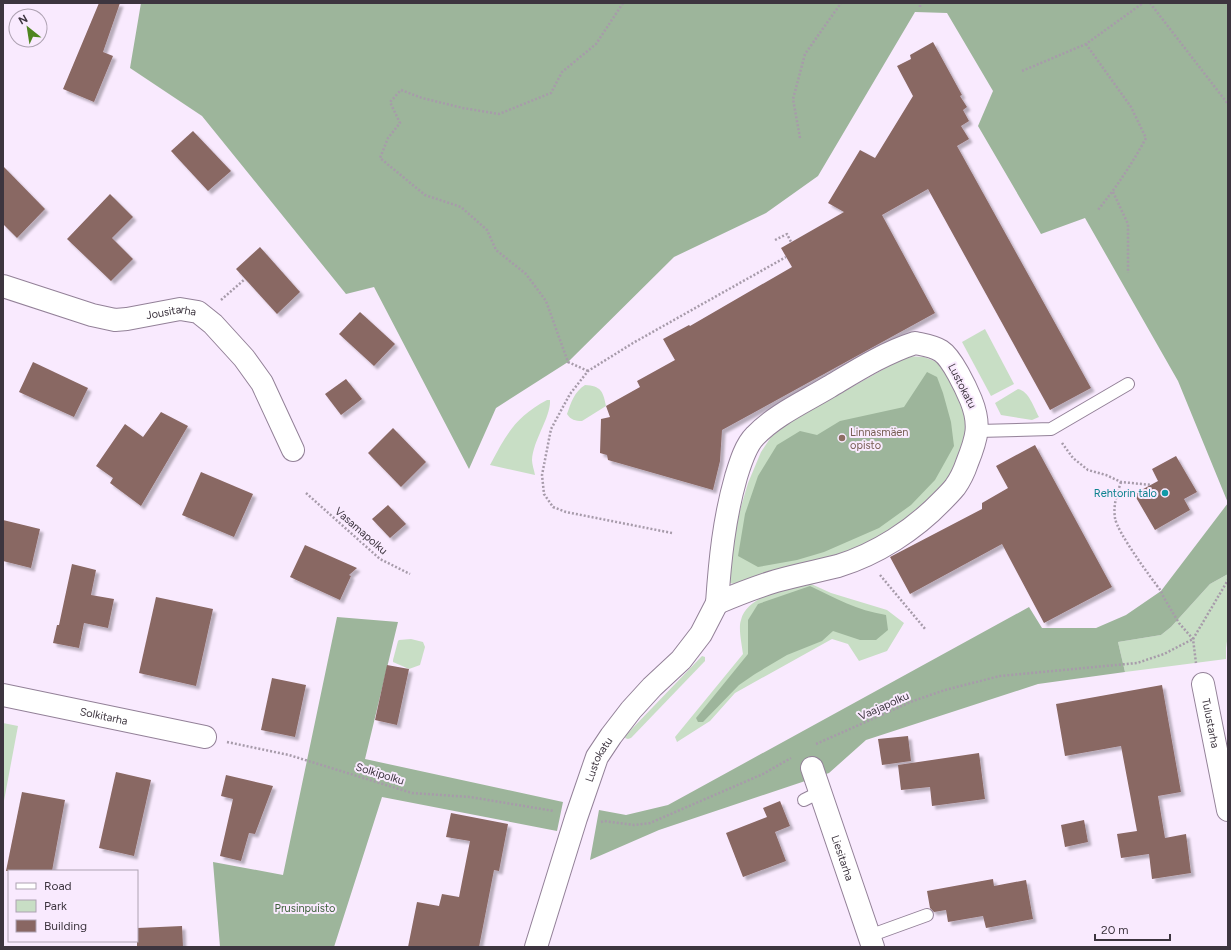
<svg xmlns="http://www.w3.org/2000/svg" width="1231" height="950" font-family="Figtree,sans-serif">
<style>
.green{fill:#c8dec5}
.forest{fill:#9db59b}
.building{fill:#896763;filter:url(#shadow)}
.lines{fill:none;stroke-linecap:round;stroke-linejoin:round}
.service-casing{stroke:#938198;stroke-width:14}
.minor-casing{stroke:#938198;stroke-width:24}
.path{stroke:#a79baa;stroke-width:2.5;stroke-dasharray:2 2;stroke-linecap:butt}
.service{stroke:#fff;stroke-width:12}
.minor{stroke:#fff;stroke-width:22}
.education-dot{fill:#8d6e63;stroke:#f9eafe;stroke-width:1.5}
.culture-dot{fill:#0f9aa8;stroke:#f9eafe;stroke-width:1.5}
.labels{text-anchor:middle;dominant-baseline:central;stroke-width:4;stroke-linejoin:round;paint-order:stroke}
.street-label{font-size:11px;fill:#3d353f;stroke:#f9eafe}
.education-label{font-size:11px;fill:#785e54;stroke:#f9eafe;text-anchor:start}
.culture-label{font-size:11px;fill:#0d838f;stroke:#f9eafe;text-anchor:end}
.park-label{font-size:11px;fill:#3b5f38;stroke:#f9eafe}
</style>
<defs>
<filter id="shadow"><feDropShadow dx="3.5" dy="3.5" stdDeviation="1" flood-color="#0004"/></filter>
</defs>
<rect width="100%" height="100%" fill="#f9eafe"/>
<g class="green">
<polygon points="985,329 1014,384 991,396 962,342"/>
<polygon points="907,356 924,357 937,362 945,370 954,387 964,411 968,435 964,454 933,501 899,526 856,550 734,584 729,583 735,527 748,483 761,452 771,437 788,423"/>
<path d="M585,385c16,1 18,6 21,21l-24,15c-7,0 -11,-1 -15,-7 4,-11 7,-22 18,-29z"/>
<path d="M1018,389c11,2 16,19 21,28l-7,3 -31,-5 -6,-12z"/>
<path d="M547,400h3c1,17 -17,40 -18,60 0,4 2,10 3,15l-45,-10c16,-30 25,-48 57,-65z"/>
<polygon points="1228,574 1228,634 1226,648 1226,659 1125,672 1118,642 1161,635 1171,627 1210,584"/>
<path d="M809,583l22,10 56,17 17,13 -17,28 -28,10 -11,-17 -16,-5 -97,54 -25,28 -33,21 -2,-5 68,-83c-1,-9 -5,-26 -2,-34 6,-25 48,-32 68,-37z"/>
<polygon points="411,639 423,642 425,647 420,665 409,669 393,662 393,660 398,641 399,640"/>
<polygon points="702,656 705,657 705,661 631,738 628,739 625,738 626,735"/>
<polygon points="3,723 18,726 3,806"/>
</g>
<g class="forest">
<polygon points="141,3 1228,3 1228,574 1210,584 1171,627 1161,635 1118,642 1125,672 1038,684 866,740 829,773 659,830 590,860 599,810 626,815 668,805 1029,607 1042,628 1096,628 1126,615 1161,591 1228,503 1178,381 1085,218 1041,234 978,126 993,91 947,13 915,12 818,176 766,213 674,257 568,362 496,408 469,469 374,287 346,294 202,116 130,68"/>
<polygon points="927,372 937,377 943,393 951,422 954,446 935,480 911,505 879,528 824,552 797,560 758,567 738,556 745,514 758,476 777,445 800,431 817,435 840,421 904,407"/>
<path d="M810,586c27,13 46,24 76,29l2,15 -12,10h-16l-27,-9 -11,10 -35,14 -32,19 -16,11 -36,37h-5l-2,-4 52,-64v-34l10,-16z"/>
<polygon points="337,617 398,622 365,759 563,802 557,831 382,797 334,947 220,947 213,862 283,875"/>
</g>
<g class="building">
<polygon points="99,3 120,3 103,52 113,56 94,102 63,89"/>
<polygon points="933,42 962,95 960,96 967,107 963,110 969,121 961,126 969,139 957,146 1091,388 1050,410 928,189 882,215 935,313 722,430 720,461 713,490 608,460 607,455 600,453 601,419 610,417 606,406 640,387 637,381 675,360 663,339 689,325 690,326 792,267 781,248 844,212 828,203 860,150 875,158 913,96 897,66 911,59 910,55"/>
<polygon points="193,131 231,171 208,191 171,151"/>
<polygon points="3,166 45,209 17,238 3,224"/>
<polygon points="110,194 133,217 112,238 133,259 111,281 67,239"/>
<polygon points="260,247 300,292 277,314 236,269"/>
<polygon points="360,312 395,344 374,366 339,334"/>
<polygon points="33,362 88,388 74,417 19,392"/>
<polygon points="346,379 362,399 341,415 325,394"/>
<polygon points="161,412 188,426 141,506 110,483 113,478 96,466 125,424 143,437"/>
<polygon points="393,428 426,462 401,487 368,453"/>
<polygon points="1035,445 1112,587 1044,623 1002,544 910,594 890,557 982,509 982,503 1008,488 996,466"/>
<polygon points="1176,456 1197,492 1184,499 1190,510 1155,530 1134,494 1158,481 1152,469"/>
<polygon points="201,472 253,494 234,537 182,515"/>
<polygon points="388,505 406,524 390,538 372,519"/>
<polygon points="3,520 40,529 31,568 3,561"/>
<polygon points="305,545 357,568 349,575 351,576 340,600 290,577"/>
<polygon points="72,564 96,570 91,595 114,599 108,628 84,623 79,648 53,643 57,625 59,625"/>
<polygon points="156,597 213,609 196,686 139,673"/>
<polygon points="387,665 409,669 397,725 375,720"/>
<polygon points="272,678 306,685 295,737 261,730"/>
<polygon points="1162,685 1181,792 1158,796 1165,838 1186,834 1191,873 1152,879 1149,854 1121,858 1117,834 1137,831 1121,746 1065,756 1056,704"/>
<polygon points="908,736 911,761 882,765 878,739"/>
<polygon points="979,753 985,799 932,806 930,787 901,790 898,765"/>
<polygon points="116,772 151,780 134,856 99,848"/>
<polygon points="226,775 273,786 255,834 249,833 241,861 220,856 233,799 221,796"/>
<polygon points="22,792 65,800 52,871 6,871"/>
<polygon points="780,801 790,826 775,832 786,861 743,877 726,833 767,817 763,808"/>
<polygon points="451,813 508,824 499,871 494,870 479,947 408,947 417,902 439,906 442,894 459,897 470,841 446,837"/>
<polygon points="1084,820 1088,842 1065,847 1061,825"/>
<polygon points="993,879 994,886 1026,880 1033,919 986,928 983,916 948,922 946,910 934,912 930,908 927,891"/>
<polygon points="182,926 183,947 137,947 137,928"/>
</g>
<g class="lines">
<g class="service-casing">
<g id="service">
<polyline points="978,431 1051,429 1128,384"/>
<polyline points="804,800 820,792"/>
<polyline points="869,936 927,915"/>
</g>
</g>
<g class="minor-casing">
<g id="minor">
<path id="s1" d="M3,286l89,29 23,5 12,-1 53,-10 18,3 15,12 31,34 18,25 31,67"/>
<path d="M915,343c9,2 18,3 26,8 11,7 25,37 30,49 10,25 6,38 -4,63 -3,9 -7,17 -12,24 -4,5 -9,10 -13,14 -28,29 -65,53 -104,65 -20,5 -41,9 -62,15 -20,6 -40,14 -59,22 3,-43 7,-84 19,-126 4,-13 9,-31 19,-41 20,-21 49,-34 74,-49 27,-16 55,-34 86,-44z"/>
<path id="s2" d="M1203,684l25,126"/>
<path id="s3" d="M3,695l202,42"/>
<path id="s4" d="M812,768l61,179"/>
<path id="s5" d="M536,947l40,-129 21,-61 14,-21 20,-26 21,-23 29,-27 20,-26 16,-31"/>
</g>
</g>
<g class="path">
<polyline points="1150,3 1228,104"/>
<polyline points="920,7 920,3"/>
<path d="M1086,44l45,63 15,31c-14,26 -30,50 -49,73"/>
<polyline points="1022,71 1086,44 1143,3"/>
<polyline points="800,138 793,99 805,54 841,3"/>
<polyline points="1113,192 1128,224 1128,273"/>
<polyline points="775,240 787,234 791,242"/>
<polyline points="221,300 245,279"/>
<polyline points="588,371 568,362 546,301 526,274 496,250 487,230 461,207 425,195 380,158 388,138 400,123 390,102 401,90 422,98 463,108 499,114 551,93 562,72 596,44 623,3"/>
<polyline points="1062,443 1073,458 1088,470 1106,475 1121,482 1152,485"/>
<path d="M1121,482c-4,12 -8,23 -6,36 2,14 36,60 46,73l3,7 15,25 14,16 3,24"/>
<polyline points="306,493 380,559 410,574"/>
<polyline points="672,533 566,512 553,507 544,494 542,475 551,429 570,394 588,371 633,343 786,257"/>
<polyline points="880,575 926,630"/>
<polyline points="1193,639 1228,580"/>
<polyline points="227,742 289,755 412,793 470,797 554,811"/>
<polyline points="816,744 913,701 945,690 1000,676 1137,663 1164,654 1193,639"/>
<polyline points="601,822 604,821 634,825 650,823 763,774 791,758"/>
</g>
<use href="#service" class="service"/>
<use href="#minor" class="minor"/>
</g>
<circle class="education-dot" cx="842" cy="438" r="4"/>
<circle class="culture-dot" cx="1165" cy="493" r="4"/>
<g class="labels">
<g class="street-label">
<text stroke="none"><textPath href="#s1" startOffset="174">Jousitarha</textPath></text>
<text transform="translate(962 386) rotate(63)">Lustokatu</text>
<text transform="translate(361 531) rotate(41)">Vasamapolku</text>
<text transform="translate(884 706) rotate(-24)">Vaajapolku</text>
<text stroke="none"><textPath href="#s3" startOffset="103">Solkitarha</textPath></text>
<text stroke="none"><textPath href="#s2" startOffset="40">Tulustarha</textPath></text>
<text stroke="none"><textPath href="#s5" startOffset="198">Lustokatu</textPath></text>
<text transform="translate(380 774) rotate(17)">Solkipolku</text>
<text stroke="none"><textPath href="#s4" startOffset="95">Liesitarha</textPath></text>
</g>
<g class="education-label">
<text x="850" y="432">Linnasmäen<tspan x="850" dy="13">opisto</tspan></text>
</g>
<g class="culture-label">
<text x="1157" y="493">Rehtorin talo</text>
</g>
<g class="park-label">
<text x="305" y="908">Prusinpuisto</text>
</g>
</g>
<rect width="1231" height="950" fill="none" stroke="#3d353f" stroke-width="8"/>
<rect x="8" y="870" width="130" height="72" fill="#f9eafe" stroke="#aea2b2"/>
<rect x="16" y="883" width="20" height="6" fill="#ffffff" stroke="#aea2b2"/>
<text x="44" y="890" font-size="12" fill="#3d353f">Road</text>
<rect x="16" y="900" width="20" height="12" fill="#c8dec5" stroke="#aea2b2"/>
<text x="44" y="910" font-size="12" fill="#3d353f">Park</text>
<rect x="16" y="920" width="20" height="12" fill="#896763" stroke="#aea2b2"/>
<text x="44" y="930" font-size="12" fill="#3d353f">Building</text>
<g transform="translate(28 28) rotate(330)"><circle r="19" fill="#f9eafe" stroke="#aea2b2"/>
<path d="M0-3L7 15L0 10L-7 15Z" fill="#4f8620"/>
<text y="-6" font-size="11" font-weight="bold" text-anchor="middle" fill="#3d353f">N</text>
</g>
<path d="M1095 934v6h75v-6" fill="none" stroke="#3d353f" stroke-width="2"/>
<text x="1101" y="934" font-size="12" fill="#3d353f" stroke="#f9eafe" stroke-width="3" paint-order="stroke">20 m</text>
</svg>
